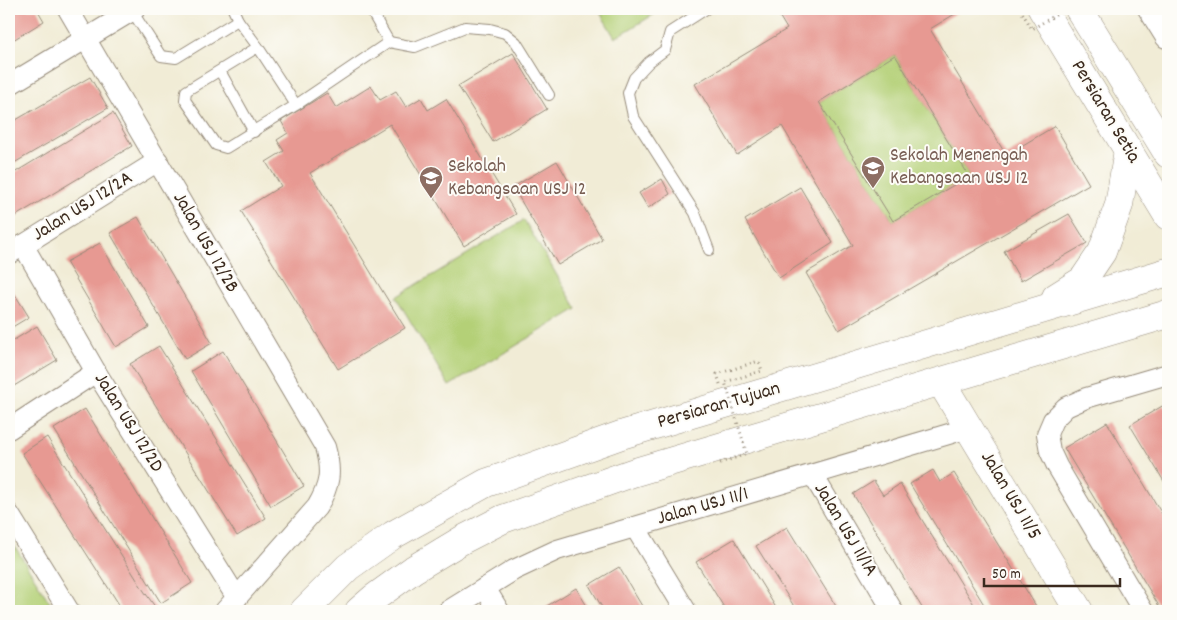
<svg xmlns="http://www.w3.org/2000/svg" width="1177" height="620" font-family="Dekko,sans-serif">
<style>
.green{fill:#b4d077;stroke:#787d4a}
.building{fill:#e79992;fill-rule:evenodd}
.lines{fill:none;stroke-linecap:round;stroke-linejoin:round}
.lane-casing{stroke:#968b7a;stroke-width:12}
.street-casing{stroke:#968b7a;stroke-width:22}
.secondary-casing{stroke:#968b7a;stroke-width:29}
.path{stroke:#968b7a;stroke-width:3;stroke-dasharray:1 4;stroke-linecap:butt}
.lane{stroke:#fff;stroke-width:10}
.street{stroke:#fff;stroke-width:20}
.secondary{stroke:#fff;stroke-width:28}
.path-bridge{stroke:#968b7a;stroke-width:3;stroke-dasharray:1 4;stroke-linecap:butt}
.labels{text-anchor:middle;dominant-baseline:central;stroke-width:4;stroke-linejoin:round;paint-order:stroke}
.street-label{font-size:20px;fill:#3b2a1e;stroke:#fdfcf7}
.education-label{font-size:20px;fill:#785e54;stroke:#fdfcf7;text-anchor:start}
</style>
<rect width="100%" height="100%" fill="#fdfcf7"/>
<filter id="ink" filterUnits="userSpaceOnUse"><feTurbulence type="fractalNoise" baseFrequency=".02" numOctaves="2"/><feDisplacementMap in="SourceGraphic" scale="10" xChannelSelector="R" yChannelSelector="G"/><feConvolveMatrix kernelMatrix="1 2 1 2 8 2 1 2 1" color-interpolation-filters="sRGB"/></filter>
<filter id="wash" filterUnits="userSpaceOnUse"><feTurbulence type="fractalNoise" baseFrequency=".0096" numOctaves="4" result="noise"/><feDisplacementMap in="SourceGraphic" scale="20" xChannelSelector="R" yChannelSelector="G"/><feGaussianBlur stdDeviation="1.12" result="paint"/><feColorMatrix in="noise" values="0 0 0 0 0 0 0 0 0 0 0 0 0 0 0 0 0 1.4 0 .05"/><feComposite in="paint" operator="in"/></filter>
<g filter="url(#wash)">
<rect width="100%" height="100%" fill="#f1ecd6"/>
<g class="green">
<polygon points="598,9 663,9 615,38"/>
<polygon points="895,55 969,176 893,221 819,102"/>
<polygon points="524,220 577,309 449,386 396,297"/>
<polygon points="9,537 55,611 9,611"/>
</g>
<g id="blocks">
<g class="building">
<polygon points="9,9 37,9 44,21 13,40 9,34"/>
<path d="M775,9h188l-33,20 76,126 49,-29 34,58 -250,146 -33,-57 47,-28 -71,-119 -45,29 -42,-71 92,-55zM895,55l74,121 -76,45 -74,-119z"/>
<polygon points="513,53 547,109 493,142 458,86"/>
<polygon points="90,77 108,108 9,166 9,124"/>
<polygon points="371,86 380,100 396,91 406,107 421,98 428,110 446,99 516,214 464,246 390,124 310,173 405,328 338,369 241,211 281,186 266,162 284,151 277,140 288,133 281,121 327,93 336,108"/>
<polygon points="113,113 132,146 14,217 9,207 9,176"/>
<polygon points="557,161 602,239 558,265 513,187"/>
<polygon points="662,179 670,194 648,208 639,193"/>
<polygon points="800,187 833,243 779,278 745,220"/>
<polygon points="1069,214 1087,243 1021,281 1004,251"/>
<polygon points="138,217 212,343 185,359 110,233"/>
<polygon points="100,243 149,327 116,347 66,262"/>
<polygon points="11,288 29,317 9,329 9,290"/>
<polygon points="37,326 57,360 9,389 9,343"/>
<polygon points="159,346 266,518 237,536 130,364"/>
<polygon points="223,351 304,486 271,506 191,371"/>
<polygon points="1164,405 1168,412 1168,488 1130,425"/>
<polygon points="85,409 192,583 161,603 54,429"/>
<polygon points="1107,422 1168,524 1168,611 1162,611 1064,448"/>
<polygon points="47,437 144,591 158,611 123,611 120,606 22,453"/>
<polygon points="933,470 940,482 954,473 1039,611 988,611 910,484"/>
<polygon points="874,481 883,495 900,484 978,611 924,611 853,494"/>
<polygon points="787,527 816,574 839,611 797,611 766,562 756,546"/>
<polygon points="734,539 743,554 778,611 726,611 725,609 696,562"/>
<polygon points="619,567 633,591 645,611 605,611 603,609 589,585"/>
<polygon points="576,588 590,611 543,611 542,609"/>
</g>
</g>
</g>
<g filter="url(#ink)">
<use href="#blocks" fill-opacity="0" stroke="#968b7a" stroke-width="1"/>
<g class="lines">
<g class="lane-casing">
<g id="lane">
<polyline points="233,9 238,20"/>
<polyline points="370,9 389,42"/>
<polyline points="706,9 670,32 665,50 649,62 634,78 628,93 633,116 695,213 709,250"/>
<polyline points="132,11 161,56 176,58 238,20 258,47"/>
<polyline points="220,71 254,132"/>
<polyline points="296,105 258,47 186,91 185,100 216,145 226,148 296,105 389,42 415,47 465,27 490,29 505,33 516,42 549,95"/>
</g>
</g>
<g class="street-casing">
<g id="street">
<path d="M68,9l257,438c7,25 5,38 -8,60l-92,104"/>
<polyline points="1148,9 1166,38 1168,37"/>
<polyline points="9,85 135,9"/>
<polyline points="23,245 96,372 237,598"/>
<polyline points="9,254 158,161"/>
<polyline points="9,429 96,372"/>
<polyline points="813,475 893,611"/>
<polyline points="9,514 69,611"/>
<polyline points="635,527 686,611"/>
<polyline points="485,588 499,611"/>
<polyline points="448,611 514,570 557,550 969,428"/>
<polyline points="1143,611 1057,466 1050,451 1047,434 1053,420 1066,407 1086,398 1168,374"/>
</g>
</g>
<g class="secondary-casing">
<g id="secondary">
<polyline points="1042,9 1168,216"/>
<polyline points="1079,9 1168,154"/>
<polyline points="1056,297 1083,280 1102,252 1119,205 1128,150"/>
<polyline points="941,382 1079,611"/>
<polyline points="304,611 348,567 393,535 486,483 621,435 1168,272"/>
<polyline points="359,611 374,598 414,569 462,540 503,519 632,473 1168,314"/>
</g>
</g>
<polyline class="path" points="720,384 717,374 759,361"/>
<use href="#lane" class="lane"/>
<use href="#street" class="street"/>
<use href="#secondary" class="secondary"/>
<g class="path-bridge">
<polyline points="1020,9 1032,29 1066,9"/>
<polyline points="720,463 747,454 725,382 762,371 759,361"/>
</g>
</g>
</g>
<defs>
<g id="school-pin" transform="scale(1.25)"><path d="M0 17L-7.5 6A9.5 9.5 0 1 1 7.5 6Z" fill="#8d6e63" stroke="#fdfcf7"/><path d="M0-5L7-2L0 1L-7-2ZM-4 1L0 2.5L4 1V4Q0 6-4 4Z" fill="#fff"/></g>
</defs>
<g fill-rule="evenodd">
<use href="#school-pin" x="873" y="168"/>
<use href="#school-pin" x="431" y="178"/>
</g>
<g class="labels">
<g class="street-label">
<text transform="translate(1105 112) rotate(59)">Persiaran Setia</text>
<text transform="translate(83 207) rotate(-32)">Jalan USJ 12/2A</text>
<text transform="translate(205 243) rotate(60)">Jalan USJ 12/2B</text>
<text transform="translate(719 406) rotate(-16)">Persiaran Tujuan</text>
<text transform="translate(128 423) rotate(58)">Jalan USJ 12/2D</text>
<text transform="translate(1010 496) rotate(59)">Jalan USJ 11/5</text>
<text transform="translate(703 507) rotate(-16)">Jalan USJ 11/1</text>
<text transform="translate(845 530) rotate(59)">Jalan USJ 11/1A</text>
</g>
<g class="education-label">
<text x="890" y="156">Sekolah Menengah<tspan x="890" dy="23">Kebangsaan USJ 12</tspan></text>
<text x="448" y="167">Sekolah<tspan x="448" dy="23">Kebangsaan USJ 12</tspan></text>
</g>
</g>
<rect width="1177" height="620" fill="none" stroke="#fdfcf7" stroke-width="30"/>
<path d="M984 578v8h136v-8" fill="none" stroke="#3b2a1e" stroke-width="2.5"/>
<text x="992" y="578" font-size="15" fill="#3b2a1e" stroke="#fdfcf7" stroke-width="4" paint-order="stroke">50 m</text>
</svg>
